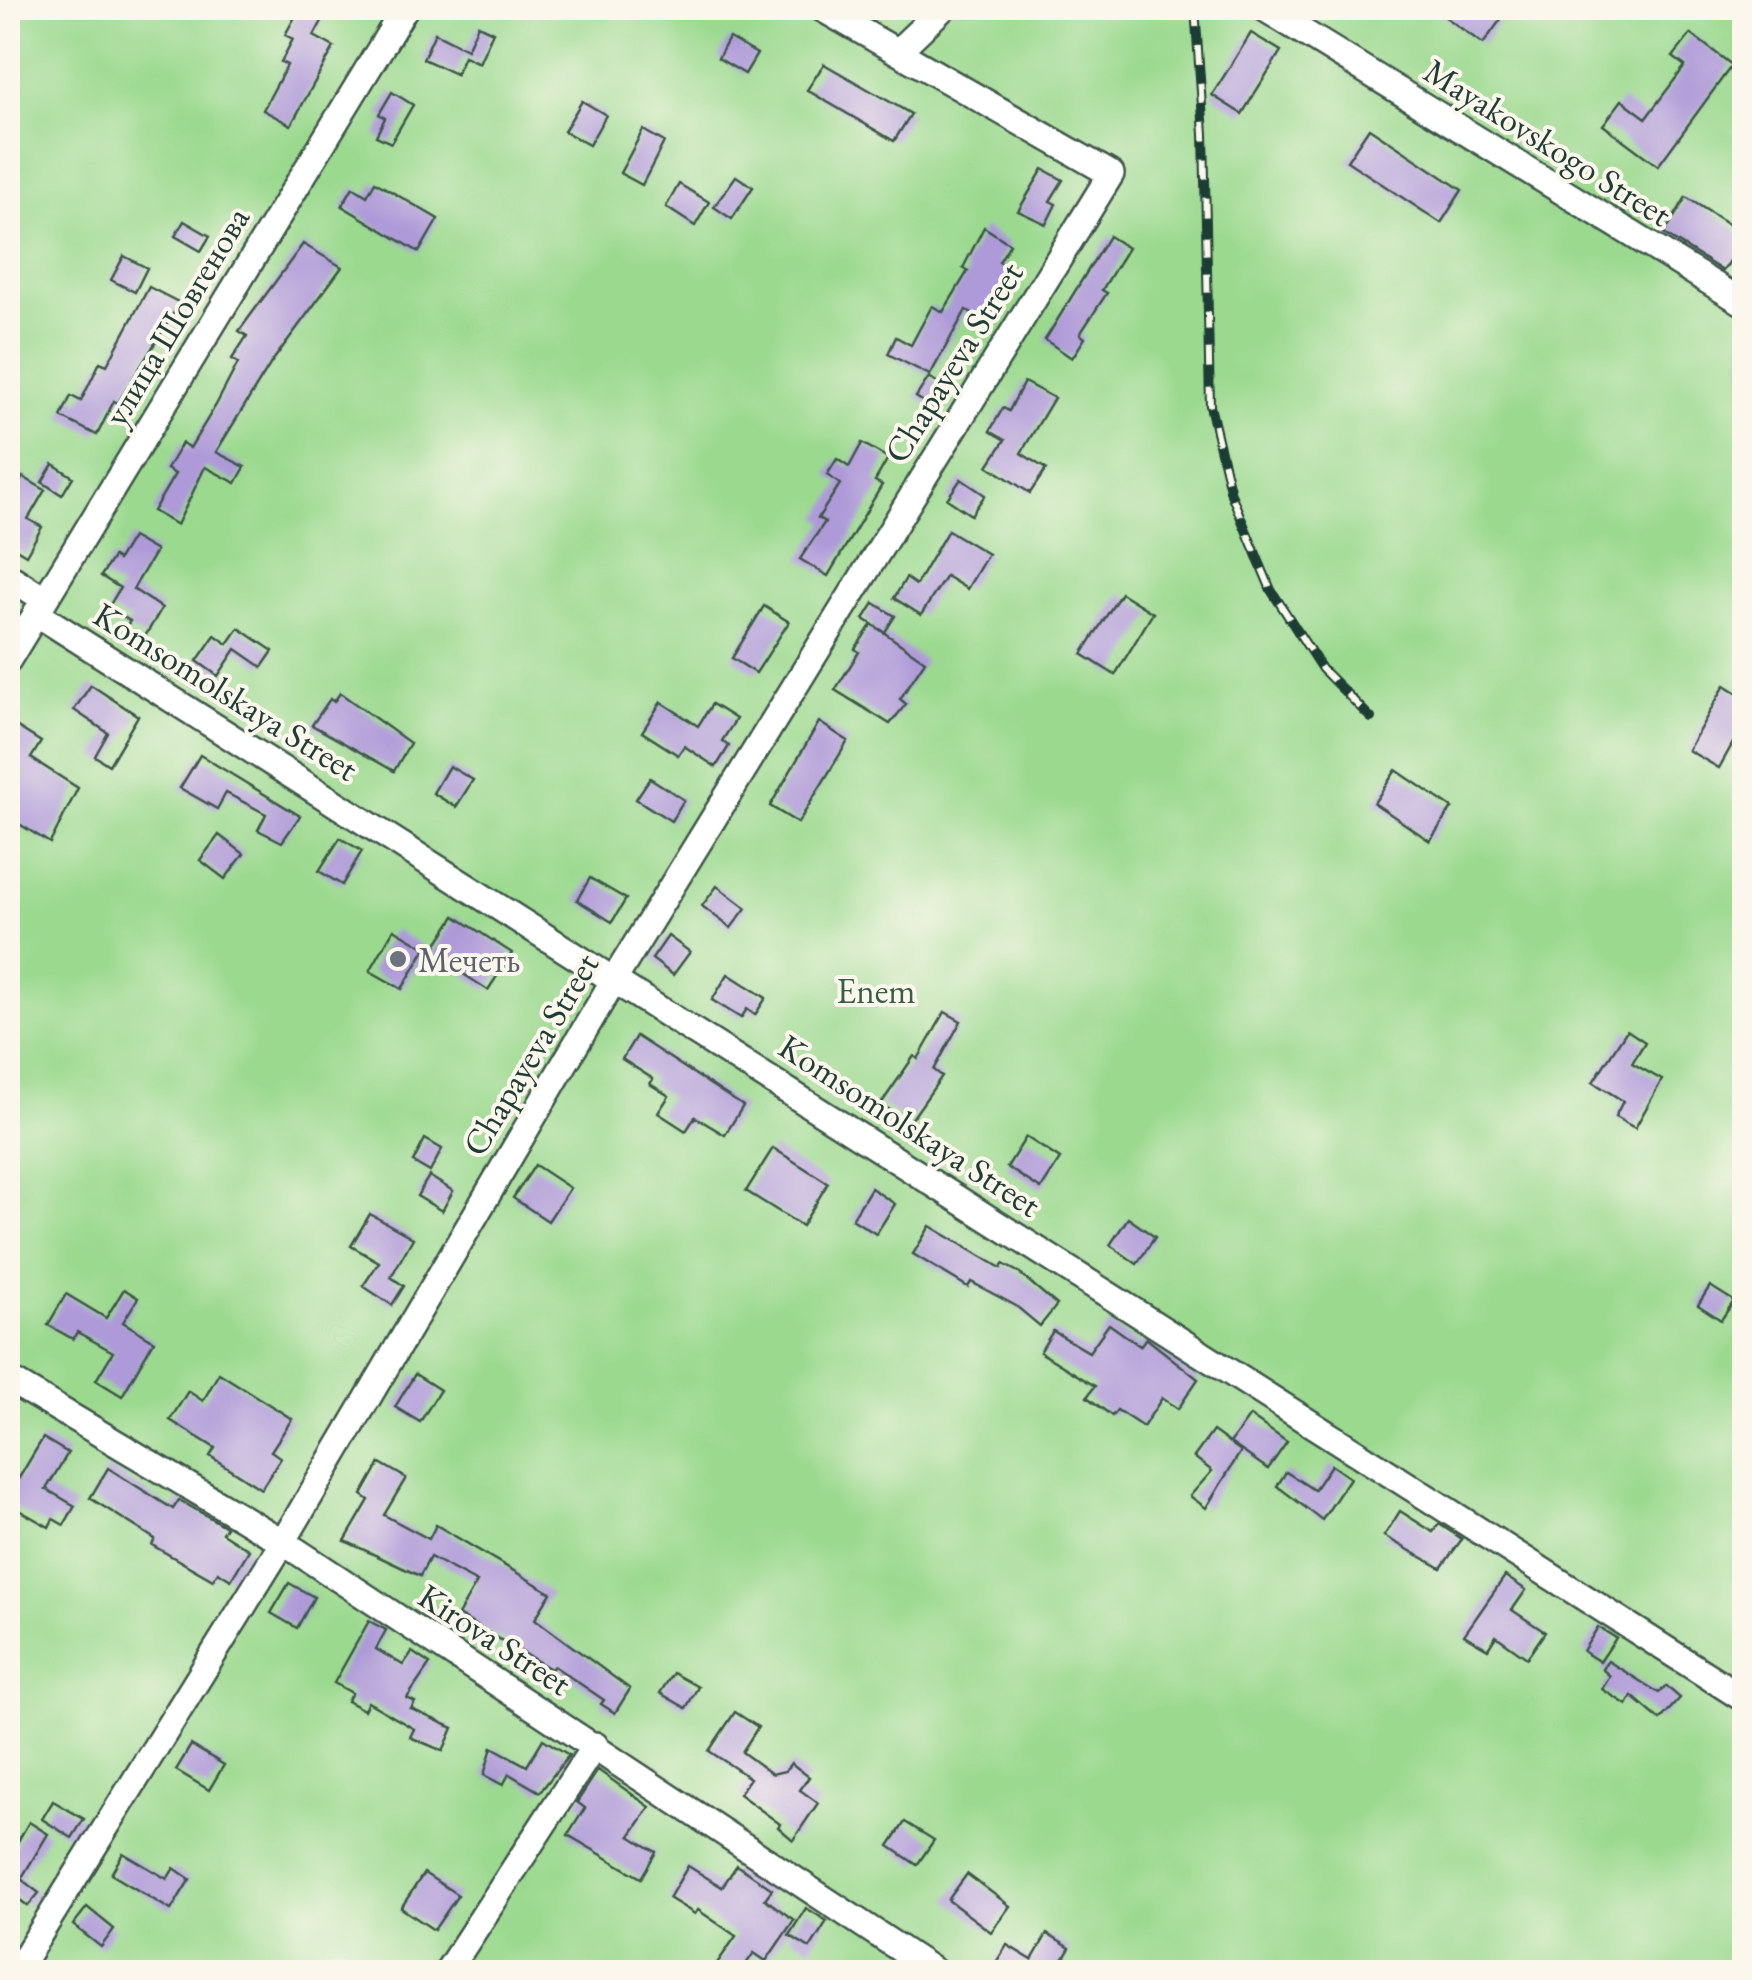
<svg xmlns="http://www.w3.org/2000/svg" width="1752" height="1980" font-family="'EB Garamond',serif">
<style>
.green{fill:#9bd98f;stroke:#5d8b62;stroke-width:2.5}
.building{fill:#ae9ad8}
.lines{fill:none;stroke-linecap:round;stroke-linejoin:round}
.minor-casing{stroke:#3e564a;stroke-width:30}
.minor{stroke:#fff;stroke-width:25}
.rail-casing{stroke:#1f3d34;stroke-width:10}
.rail{stroke:#fbf7ec;stroke-width:6;stroke-dasharray:19;stroke-linecap:butt}
.worship-dot{fill:#6b7280;stroke:#fbf7ec;stroke-width:4}
.labels{text-anchor:middle;dominant-baseline:central;stroke-width:8;stroke-linejoin:round;paint-order:stroke}
.street-label{font-size:35px;fill:#1f3d34;stroke:#fbf7ec}
.worship-label{font-size:35px;fill:#5b616d;stroke:#fbf7ec;text-anchor:start}
.park-label{font-size:35px;fill:#385c46;stroke:#fbf7ec}
</style>
<rect width="100%" height="100%" fill="#fbf7ec"/>
<filter id="ink" filterUnits="userSpaceOnUse"><feTurbulence type="fractalNoise" baseFrequency=".01" numOctaves="2"/><feDisplacementMap in="SourceGraphic" scale="20" xChannelSelector="R" yChannelSelector="G"/><feConvolveMatrix kernelMatrix="1 2 1 2 8 2 1 2 1" color-interpolation-filters="sRGB"/></filter>
<filter id="wash" filterUnits="userSpaceOnUse"><feTurbulence type="fractalNoise" baseFrequency=".0048" numOctaves="4" result="noise"/><feDisplacementMap in="SourceGraphic" scale="40" xChannelSelector="R" yChannelSelector="G"/><feGaussianBlur stdDeviation="2.25" result="paint"/><feColorMatrix in="noise" values="0 0 0 0 0 0 0 0 0 0 0 0 0 0 0 0 0 1.4 0 .05"/><feComposite in="paint" operator="in"/></filter>
<g filter="url(#wash)">
<rect width="100%" height="100%" fill="#eee6ca"/>
<rect class="green" x="8" y="8" width="1736" height="1964"/>
<g id="blocks">
<g class="building">
<polygon points="300,8 329,8 314,36 334,47 291,125 263,110 287,65 281,62 293,39 285,35"/>
<polygon points="1433,8 1509,8 1483,44"/>
<polygon points="478,25 493,32 479,63 464,56 456,74 423,59 435,33 467,49"/>
<polygon points="1251,33 1281,51 1242,114 1212,95"/>
<polygon points="1691,34 1732,65 1658,166 1603,125 1622,100 1646,118 1685,66 1673,57"/>
<polygon points="729,38 757,54 745,74 718,58"/>
<polygon points="824,64 911,114 894,141 807,90"/>
<polygon points="392,92 413,105 391,143 376,136 385,118 379,114"/>
<polygon points="582,101 606,115 589,145 564,131"/>
<polygon points="1369,128 1462,190 1441,223 1347,161"/>
<polygon points="643,130 664,142 642,185 620,173"/>
<polygon points="1043,169 1063,180 1050,201 1056,204 1046,224 1018,211"/>
<polygon points="736,176 753,187 732,219 714,207"/>
<polygon points="375,182 438,219 419,252 342,206 353,187 367,196"/>
<polygon points="679,184 709,202 695,226 666,207"/>
<polygon points="1686,197 1744,234 1744,270 1730,261 1723,271 1664,234"/>
<polygon points="184,221 210,236 201,251 175,236"/>
<polygon points="984,227 1010,244 999,262 1011,270 987,323 966,310 930,375 888,354 896,337 911,345 932,306 943,312 968,271 963,268"/>
<polygon points="1109,236 1128,248 1102,290 1107,293 1080,334 1085,338 1072,358 1045,340"/>
<polygon points="303,244 342,267 271,363 216,452 245,467 236,483 205,467 177,525 153,511 175,474 167,469 182,443 190,448 216,405 238,363 232,359 247,336 239,331"/>
<polygon points="124,256 147,268 135,292 111,280"/>
<polygon points="149,287 180,303 118,403 114,401 97,435 61,417 71,396 81,401 100,362 107,365"/>
<polygon points="929,377 950,391 938,411 916,397"/>
<polygon points="1024,382 1054,398 1021,453 1046,469 1030,493 988,466 1005,440 990,431 1003,408 1009,411"/>
<polygon points="862,443 888,458 875,481 882,485 828,576 800,559 825,522 818,518 840,484 827,475 837,459 849,467"/>
<polygon points="53,464 73,477 62,495 42,482"/>
<polygon points="23,477 45,490 28,519 42,527 26,555 8,544 8,503"/>
<polygon points="961,479 985,495 971,515 947,499"/>
<polygon points="948,530 988,554 967,589 946,576 921,615 894,598 906,578 916,585"/>
<polygon points="132,537 156,551 133,589 162,608 144,638 126,627 130,621 108,608 120,588 101,576 113,557 118,560"/>
<polygon points="1121,593 1153,613 1115,675 1082,654"/>
<polygon points="874,603 895,616 885,632 873,625 925,661 900,699 906,704 890,724 835,690 859,652 855,649 872,624 864,619"/>
<polygon points="764,606 789,622 756,673 732,658"/>
<polygon points="239,628 273,651 262,667 236,649 218,676 197,661 215,635 228,644"/>
<polygon points="91,685 138,716 109,765 95,756 108,733 74,710"/>
<polygon points="1725,685 1744,697 1744,723 1719,768 1688,750"/>
<polygon points="340,693 410,743 394,771 312,725 330,699 334,702"/>
<polygon points="661,702 698,726 712,704 736,719 722,741 729,746 716,767 684,746 678,755 642,732"/>
<polygon points="8,721 41,742 31,758 78,788 50,843 8,817"/>
<polygon points="819,722 848,741 798,823 770,806"/>
<polygon points="200,755 300,816 282,842 258,830 266,814 226,793 217,809 180,788"/>
<polygon points="449,766 473,780 456,807 433,793"/>
<polygon points="1396,770 1452,808 1430,841 1374,803"/>
<polygon points="650,778 684,800 671,821 636,799"/>
<polygon points="219,835 244,854 225,879 200,860"/>
<polygon points="340,838 362,851 342,885 319,871"/>
<polygon points="590,878 626,899 612,922 577,900"/>
<polygon points="717,886 746,908 731,928 702,906"/>
<polygon points="455,916 512,953 488,990 431,953"/>
<polygon points="394,929 426,948 402,989 370,971"/>
<polygon points="668,936 690,952 673,975 652,959"/>
<polygon points="728,974 766,998 755,1015 747,1009 741,1018 712,1000"/>
<polygon points="945,1012 961,1021 934,1070 942,1076 909,1123 881,1104 914,1056 918,1059"/>
<polygon points="1627,1030 1645,1042 1632,1063 1662,1080 1635,1128 1615,1117 1623,1101 1593,1082"/>
<polygon points="636,1036 743,1106 725,1135 695,1117 686,1131 658,1113 669,1096 650,1084 653,1079 622,1059"/>
<polygon points="1026,1137 1060,1159 1041,1189 1007,1167"/>
<polygon points="425,1139 442,1149 430,1172 413,1162"/>
<polygon points="773,1148 828,1183 802,1226 746,1191"/>
<polygon points="535,1165 570,1188 548,1221 513,1198"/>
<polygon points="429,1176 453,1191 442,1211 417,1196"/>
<polygon points="871,1188 895,1204 876,1234 852,1219"/>
<polygon points="370,1214 413,1238 391,1277 404,1286 392,1305 363,1286 379,1262 351,1246"/>
<polygon points="1128,1218 1155,1237 1137,1264 1110,1245"/>
<polygon points="930,1226 1001,1268 1003,1264 1018,1272 1057,1305 1040,1326 1016,1306 971,1282 968,1287 913,1254"/>
<polygon points="1710,1286 1734,1301 1721,1320 1698,1305"/>
<polygon points="124,1289 138,1298 123,1322 154,1341 122,1396 96,1380 113,1352 77,1332 73,1339 48,1325 66,1294 106,1318"/>
<polygon points="1109,1324 1140,1346 1146,1338 1198,1379 1178,1409 1162,1398 1143,1427 1117,1410 1112,1416 1087,1397 1095,1386 1040,1352 1053,1331 1089,1352"/>
<polygon points="219,1373 292,1419 271,1451 281,1458 261,1489 210,1456 215,1448 170,1420 188,1391 203,1401"/>
<polygon points="415,1374 440,1390 420,1422 395,1407"/>
<polygon points="1250,1416 1287,1442 1268,1469 1230,1443"/>
<polygon points="1213,1431 1241,1451 1206,1508 1190,1496 1212,1471 1194,1457"/>
<polygon points="43,1438 68,1453 46,1489 75,1506 64,1525 53,1519 49,1527 8,1504 8,1472 19,1478"/>
<polygon points="380,1463 406,1478 384,1515 429,1539 436,1525 551,1593 535,1619 630,1689 615,1713 601,1704 604,1700 554,1666 551,1669 458,1615 477,1582 430,1557 420,1576 345,1541 369,1500 362,1495"/>
<polygon points="1331,1465 1350,1478 1322,1520 1277,1486 1286,1472 1314,1490"/>
<polygon points="108,1468 173,1509 179,1500 226,1527 222,1533 249,1550 231,1580 218,1572 213,1580 152,1545 155,1539 90,1498"/>
<polygon points="1400,1511 1433,1532 1439,1524 1462,1539 1441,1568 1384,1536"/>
<polygon points="1505,1576 1526,1590 1512,1610 1545,1632 1527,1658 1496,1636 1488,1649 1464,1635"/>
<polygon points="289,1583 314,1597 297,1628 271,1613"/>
<polygon points="369,1621 386,1630 376,1649 403,1665 412,1652 430,1664 407,1698 415,1702 411,1709 453,1728 443,1751 410,1737 414,1729 368,1702 364,1710 347,1701 352,1693 334,1683"/>
<polygon points="1598,1627 1616,1638 1600,1662 1583,1651"/>
<polygon points="1608,1661 1659,1693 1666,1686 1680,1698 1660,1720 1632,1696 1627,1705 1602,1689 1610,1676 1602,1669"/>
<polygon points="673,1673 698,1687 686,1708 660,1693"/>
<polygon points="735,1712 758,1727 742,1752 772,1774 785,1771 791,1763 809,1777 800,1790 818,1803 793,1840 778,1827 780,1824 739,1794 750,1778 709,1751"/>
<polygon points="543,1739 569,1755 540,1792 509,1774 503,1785 484,1775 492,1747 527,1766"/>
<polygon points="191,1745 224,1765 209,1790 176,1770"/>
<polygon points="598,1770 650,1807 630,1836 656,1852 641,1878 568,1835 585,1808 577,1802"/>
<polygon points="53,1801 84,1819 72,1838 42,1819"/>
<polygon points="29,1822 48,1834 21,1879 39,1893 28,1906 12,1894 8,1902 8,1859"/>
<polygon points="905,1822 934,1840 917,1865 889,1846"/>
<polygon points="123,1853 167,1879 174,1868 190,1879 171,1910 111,1874"/>
<polygon points="737,1865 772,1889 765,1899 794,1920 766,1961 754,1953 740,1972 711,1972 736,1936 698,1910 695,1914 669,1898 688,1866 722,1887"/>
<polygon points="424,1873 458,1895 434,1930 401,1908"/>
<polygon points="967,1874 1010,1906 991,1932 948,1900"/>
<polygon points="87,1907 114,1929 101,1947 73,1925"/>
<polygon points="806,1908 827,1921 810,1948 789,1935"/>
<polygon points="1047,1934 1070,1948 1056,1972 990,1972 1007,1945 1032,1960"/>
</g>
</g>
</g>
<g filter="url(#ink)">
<use href="#blocks" fill-opacity="0" stroke="#3e564a" stroke-width="2.5"/>
<g class="lines">
<g class="minor-casing">
<g id="minor">
<polyline points="1264,8 1744,303"/>
<polyline points="898,51 943,8"/>
<polyline points="8,576 44,599"/>
<polyline points="36,613 1744,1699"/>
<polyline points="8,660 405,8"/>
<polyline points="8,1379 283,1542 935,1972"/>
<polyline points="16,1972 283,1542 615,978 1111,174 821,8"/>
<polyline points="447,1972 595,1745"/>
</g>
</g>
<use href="#minor" class="minor"/>
<g class="rail-casing">
<polyline id="rail" points="1195,8 1204,134 1210,406 1231,494 1271,590 1322,669 1371,718"/>
</g>
<use href="#rail" class="rail"/>
</g>
</g>
<circle class="worship-dot" cx="398" cy="959" r="10"/>
<g class="labels">
<g class="street-label">
<text transform="translate(1548 142) rotate(32)">Mayakovskogo Street</text>
<text transform="translate(176 316) rotate(-59)">улица Шовгенова</text>
<text transform="translate(953 362) rotate(-58)">Chapayeva Street</text>
<text transform="translate(226 691) rotate(32)">Komsomolskaya Street</text>
<text transform="translate(530 1054) rotate(-59)">Chapayeva Street</text>
<text transform="translate(910 1125) rotate(33)">Komsomolskaya Street</text>
<text transform="translate(495 1639) rotate(33)">Kirova Street</text>
</g>
<g class="worship-label">
<text x="418" y="959">Мечеть</text>
</g>
<g class="park-label">
<text x="876" y="990">Enem</text>
</g>
</g>
<rect width="1752" height="1980" fill="none" stroke="#fbf7ec" stroke-width="40"/>
</svg>
